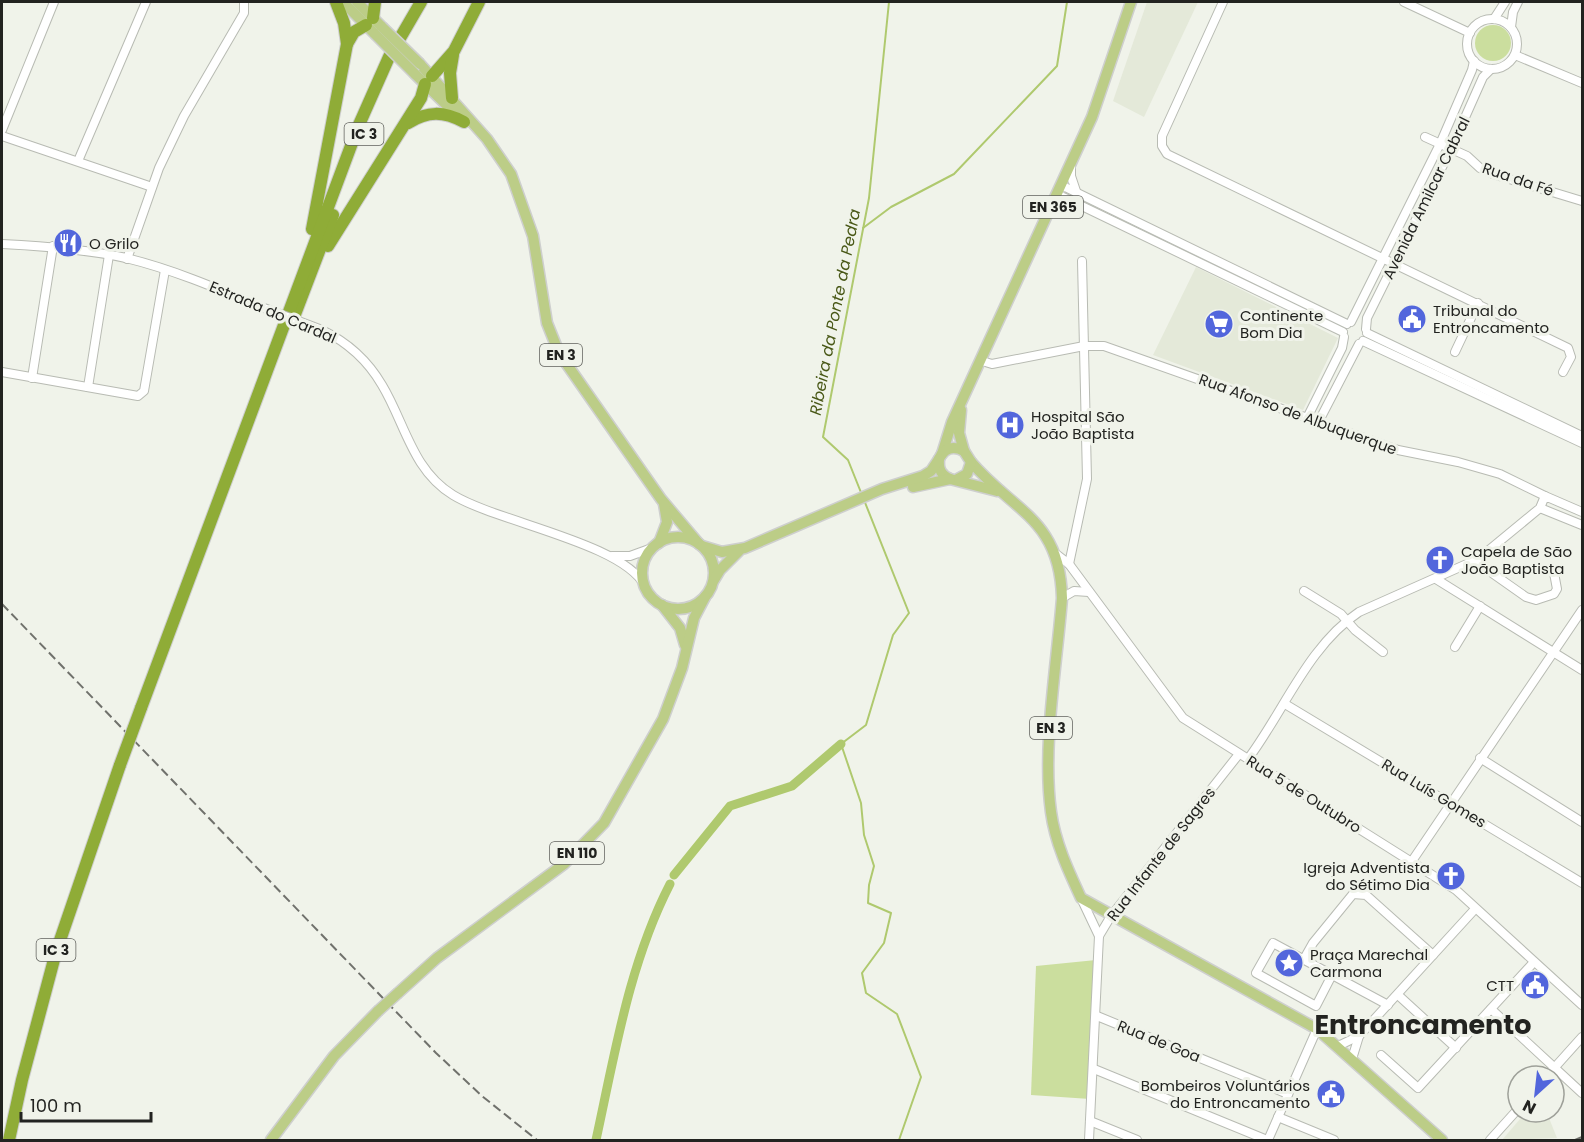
<svg xmlns="http://www.w3.org/2000/svg" width="1584" height="1142" font-family="Poppins,sans-serif">
<style>
.built{fill:#e4e9d9}
.green{fill:#cbde9e}
.lines{fill:none;stroke-linecap:round;stroke-linejoin:round}
.stream{stroke:#afc96e;stroke-width:2}
.canal{stroke:#afc96e;stroke-width:9}
.minor-casing{stroke:#b8bbb3;stroke-width:10}
.major-casing{stroke:#cecfce;stroke-width:13}
.highway-casing{stroke:#cecfce;stroke-width:14}
.minor{stroke:#fff;stroke-width:8}
.major{stroke:#bccd87;stroke-width:10}
.highway{stroke:#8fac37;stroke-width:12}
.rail{stroke:#70716c;stroke-width:2;stroke-dasharray:9 4.5;stroke-linecap:butt}
.minor-bridge-casing{stroke:#b8bbb3;stroke-width:10;stroke-linecap:butt}
.major-bridge-casing{stroke:#cecfce;stroke-width:13;stroke-linecap:butt}
.highway-bridge-casing{stroke:#cecfce;stroke-width:14;stroke-linecap:butt}
.minor-bridge{stroke:#fff;stroke-width:8}
.major-bridge{stroke:#bccd87;stroke-width:10}
.highway-bridge{stroke:#8fac37;stroke-width:12}
.labels{text-anchor:middle;dominant-baseline:central;stroke-width:6;stroke-linejoin:round;paint-order:stroke}
.shield{fill:#f0f3ea;stroke:#60615d;stroke-width:1.5}
.shield-label{font-size:14px;font-weight:bold;fill:#222320}
.street-label{font-size:15px;fill:#222320;stroke:#f0f3ea}
.poi-label{font-size:15px;fill:#222320;stroke:#f0f3ea;text-anchor:start}
.water-label{font-size:16px;font-style:italic;fill:#495817;stroke:#f0f3ea}
.town-label{font-size:27px;font-weight:bold;fill:#222320;stroke:#f0f3ea}
</style>
<rect width="100%" height="100%" fill="#f0f3ea"/>
<g class="built">
<polygon points="1147,2 1198,2 1144,117 1113,101"/>
<polygon points="1196,267 1338,338 1303,410 1153,355"/>
<polygon points="1526,1112 1542,1112 1549,1118 1557,1138 1502,1140"/>
</g>
<g class="green">
<circle cx="1493" cy="43" r="18"/>
<polygon points="1096,960 1090,1099 1031,1095 1036,966"/>
</g>
<g class="lines">
<g class="stream">
<polyline points="863,228 891,207 954,174 1057,66 1067,2"/>
<polyline points="862,495 848,460 823,437 869,198 889,2"/>
<polyline points="864,500 909,613 893,635 866,725 841,744 861,803 864,835 874,866 869,885 868,903 891,913 884,943 862,973 866,993 897,1014 921,1077 899,1140"/>
</g>
<g class="canal">
<polyline points="674,875 730,806 792,786 841,744"/>
<path d="M596,1140c19,-87 33,-176 74,-256"/>
</g>
<g class="minor-casing">
<g id="minor">
<polyline points="1223,2 1162,136 1162,146 1167,154 1568,348 1571,357 1563,372"/>
<polyline points="1404,2 1470,33"/>
<circle cx="1492" cy="44" r="25"/>
<polyline points="1494,19 1505,2"/>
<polyline points="1511,27 1513,12 1518,2"/>
<polyline points="1515,55 1582,83"/>
<polyline points="2,130 54,2"/>
<polyline points="2,136 152,187"/>
<polyline points="1425,137 1467,156 1480,168 1493,174 1582,201"/>
<polyline points="78,161 146,2"/>
<polyline points="1071,166 1071,176 1077,194"/>
<polyline points="1061,185 1347,324"/>
<polyline points="1057,194 1343,332"/>
<polyline points="1051,212 1076,203"/>
<path d="M2,244c41,2 83,5 124,14 45,11 88,29 130,47"/>
<polyline points="127,259 159,168 184,116 244,13 244,2"/>
<polyline points="1351,322 1440,144 1472,70 1474,61"/>
<polyline points="1366,329 1367,318 1451,149 1483,77 1491,69"/>
<path d="M322,330c25,12 46,31 60,55 23,38 30,85 71,110 44,27 170,48 192,91"/>
<polyline points="1367,333 1582,436"/>
<polyline points="1363,341 1582,443"/>
<polyline points="1455,352 1478,303"/>
<polyline points="982,361 992,364 1084,346 1104,346 1398,450 1458,462 1500,474 1545,496"/>
<polyline points="2,372 138,396 144,391 165,270"/>
<polyline points="32,378 53,246"/>
<polyline points="88,387 109,255"/>
<polyline points="1308,416 1342,348 1344,337"/>
<polyline points="1319,421 1359,344"/>
<polyline points="1540,508 1582,525"/>
<polyline points="1056,554 1069,564 1183,718 1456,890 1582,1005"/>
<polyline points="612,556 630,556 652,548"/>
<polyline points="1478,559 1482,566 1526,597 1536,600 1554,594 1557,589 1554,573"/>
<polyline points="1069,564 1087,479 1082,261"/>
<polyline points="1436,579 1582,670"/>
<polyline points="1304,591 1341,614 1355,630 1383,652"/>
<polyline points="1062,598 1074,591 1089,592"/>
<polyline points="1455,647 1480,606"/>
<polyline points="1285,704 1582,883"/>
<polyline points="1480,758 1582,822"/>
<path d="M1248,759c36,-48 60,-113 111,-147l119,-53 62,-51 5,-12 37,16"/>
<polyline points="1412,861 1582,610"/>
<polyline points="1081,898 1099,936"/>
<polyline points="1304,959 1313,943 1353,894 1366,895 1433,955"/>
<polyline points="1332,975 1316,1006 1256,973 1273,943 1388,1005"/>
<polyline points="1398,995 1456,1048"/>
<polyline points="1491,1009 1582,1093"/>
<polyline points="1097,1016 1288,1094"/>
<polyline points="1338,1046 1359,1036 1475,909"/>
<polyline points="1381,1055 1418,1088 1534,962"/>
<polyline points="1352,1059 1359,1036"/>
<polyline points="1094,1069 1267,1140"/>
<polyline points="1547,1076 1582,1037"/>
<polyline points="1278,1117 1334,1140"/>
<polyline points="1090,1121 1137,1140"/>
<polyline points="1089,1140 1099,936 1111,916 1239,754"/>
<polyline points="1268,1140 1317,1029"/>
<polyline points="1490,1140 1518,1109"/>
</g>
</g>
<g class="major-casing">
<g id="major">
<polyline points="343,2 375,34"/>
<polyline points="357,2 382,27"/>
<polyline points="420,64 487,139 511,174 533,236 547,323 559,353 661,499 699,544"/>
<polyline points="415,74 461,119"/>
<polyline points="961,410 959,433 964,451"/>
<polyline points="942,454 952,422 1092,117 1131,2"/>
<path d="M971,462c43,50 89,57 91,136 -5,66 -20,149 -11,214 4,30 17,58 30,86l236,131 125,111"/>
<path d="M956,480l11,-6 4,-12 -7,-11c-11,-6 -20,-3 -25,8 -1,10 2,16 11,20l47,12"/>
<polyline points="913,487 950,479"/>
<circle cx="678" cy="573" r="36"/>
<polyline points="659,543 667,522 664,504"/>
<polyline points="702,546 722,552 745,548 882,489 923,476 931,471 939,459"/>
<polyline points="714,580 720,570 739,551"/>
<polyline points="662,605 680,628 685,645"/>
<polyline points="398,993 437,958 564,864 604,823 663,719 682,668 694,618 705,597"/>
<polyline points="271,1140 334,1056 378,1011"/>
</g>
</g>
<g class="highway-casing">
<g id="highway">
<polyline points="373,18 375,2"/>
<polyline points="347,44 354,32 366,25"/>
<polyline points="432,76 454,51 479,2"/>
<polyline points="452,98 450,73 453,55"/>
<path d="M408,123c20,-12 35,-12 56,-1"/>
<polyline points="312,229 347,44 344,23 336,2"/>
<polyline points="328,246 421,98 425,84"/>
<polyline points="292,322 333,215"/>
<polyline points="141,708 358,127 389,57 421,2"/>
<polyline points="9,1140 22,1080 56,952 120,765"/>
</g>
</g>
<use href="#minor" class="minor"/>
<use href="#major" class="major"/>
<use href="#highway" class="highway"/>
<g class="rail">
<polyline points="2,604 436,1053 482,1096 537,1140"/>
<polyline points="1575,1140 1582,1137"/>
</g>
<g class="minor-bridge-casing">
<polyline id="minor-bridge" points="256,305 322,330"/>
</g>
<g class="major-bridge-casing">
<g id="major-bridge">
<polyline points="382,27 420,64"/>
<polyline points="375,34 415,74"/>
<polyline points="378,1011 398,993"/>
</g>
</g>
<g class="highway-bridge-casing">
<polyline id="highway-bridge" points="120,765 141,708"/>
</g>
<use href="#minor-bridge" class="minor-bridge"/>
<use href="#major-bridge" class="major-bridge"/>
<use href="#highway-bridge" class="highway-bridge"/>
</g>
<defs>
<g id="restaurant-disc" transform="scale(1.5)"><circle r="9.5" fill="#5266dc" stroke="#f0f3ea"/><path d="M-5-6h1v4h1v-4h1v4h1v-4h1v5L-1.5 .5V6h-2V.5L-5-1ZM5-6V6H3V1.5H1.5Q1.5-4 5-6Z" fill="#fff"/></g>
<g id="civic-disc" transform="scale(1.5)"><circle r="9.5" fill="#5266dc" stroke="#f0f3ea"/><path d="M-.6-6.5H3V-4.5H.6V-3L4-1V1h2V6H-6V1h2V-1L-.6-3ZM-1.2 2.5V6h2.4V2.5Z" fill="#fff"/></g>
<g id="supermarket-disc" transform="scale(1.5)"><circle r="9.5" fill="#5266dc" stroke="#f0f3ea"/><path d="M-6-5.5h2.5l.6 2H6L4.5 2H-2.5L-4.4-4H-6ZM-1.5 3.2a1.3 1.3 0 1 0 .1 0ZM3 3.2a1.3 1.3 0 1 0 .1 0Z" fill="#fff"/></g>
<g id="hospital-disc" transform="scale(1.5)"><circle r="9.5" fill="#5266dc" stroke="#f0f3ea"/><path d="M-5-5h3v3.5h4V-5h3V5h-3V1.5h-4V5h-3Z" fill="#fff"/></g>
<g id="church-disc" transform="scale(1.5)"><circle r="9.5" fill="#5266dc" stroke="#f0f3ea"/><path d="M-1.2-6h2.4v3.5h3.3v2.4h-3.3V6h-2.4V-.1h-3.3v-2.4h3.3Z" fill="#fff"/></g>
<g id="sight-disc" transform="scale(1.5)"><circle r="9.5" fill="#5266dc" stroke="#f0f3ea"/><path d="M0-6L1.8-2.2L6-1.7L2.9 1.2L3.7 5.4L0 3.3L-3.7 5.4L-2.9 1.2L-6-1.7L-1.8-2.2Z" fill="#fff"/></g>
</defs>
<g fill-rule="evenodd">
<use href="#restaurant-disc" x="68" y="243"/>
<use href="#civic-disc" x="1412" y="319"/>
<use href="#supermarket-disc" x="1219" y="324"/>
<use href="#hospital-disc" x="1010" y="425"/>
<use href="#church-disc" x="1440" y="560"/>
<use href="#church-disc" x="1451" y="876"/>
<use href="#sight-disc" x="1289" y="963"/>
<use href="#civic-disc" x="1535" y="985"/>
<use href="#civic-disc" x="1331" y="1094"/>
</g>
<g class="labels">
<g class="shield">
<rect x="344.5" y="123" width="39" height="22" rx="4.5"/>
<rect x="1023" y="196" width="60" height="22" rx="4.5"/>
<rect x="540" y="344" width="42" height="22" rx="4.5"/>
<rect x="1030" y="717" width="42" height="22" rx="4.5"/>
<rect x="550" y="842" width="54" height="22" rx="4.5"/>
<rect x="36.5" y="939" width="39" height="22" rx="4.5"/>
</g>
<g class="shield-label">
<text x="364" y="134">IC 3</text>
<text x="1053" y="207">EN 365</text>
<text x="561" y="355">EN 3</text>
<text x="1051" y="728">EN 3</text>
<text x="577" y="853">EN 110</text>
<text x="56" y="950">IC 3</text>
</g>
<g class="street-label">
<text transform="translate(1518 179) rotate(19)">Rua da Fé</text>
<text transform="translate(1426 198) rotate(-64)">Avenida Amilcar Cabral</text>
<text transform="translate(273 312) rotate(23)">Estrada do Cardal</text>
<text transform="translate(1298 414) rotate(20)">Rua Afonso de Albuquerque</text>
<text transform="translate(1434 793) rotate(31)">Rua Luís Gomes</text>
<text transform="translate(1304 794) rotate(32)">Rua 5 de Outubro</text>
<text transform="translate(1161 854) rotate(-52)">Rua Infante de Sagres</text>
<text transform="translate(1159 1041) rotate(22)">Rua de Goa</text>
</g>
<g class="poi-label">
<text x="89" y="243">O Grilo</text>
<text x="1433" y="310">Tribunal do<tspan x="1433" dy="17">Entroncamento</tspan></text>
<text x="1240" y="315">Continente<tspan x="1240" dy="17">Bom Dia</tspan></text>
<text x="1031" y="416">Hospital São<tspan x="1031" dy="17">João Baptista</tspan></text>
<text x="1461" y="551">Capela de São<tspan x="1461" dy="17">João Baptista</tspan></text>
<text x="1430" y="867" text-anchor="end">Igreja Adventista<tspan x="1430" dy="17">do Sétimo Dia</tspan></text>
<text x="1310" y="954">Praça Marechal<tspan x="1310" dy="17">Carmona</tspan></text>
<text x="1514" y="985" text-anchor="end">CTT</text>
<text x="1310" y="1085" text-anchor="end">Bombeiros Voluntários<tspan x="1310" dy="17">do Entroncamento</tspan></text>
</g>
<g class="water-label">
<text transform="translate(835 312) rotate(-79)">Ribeira da Ponte da Pedra</text>
</g>
<g class="town-label">
<text x="1423" y="1024">Entroncamento</text>
</g>
</g>
<rect width="1584" height="1142" fill="none" stroke="#222320" stroke-width="6"/>
<g transform="translate(1536 1094) rotate(207)"><circle r="28" fill="#f0f3ea" stroke="#9ea099" stroke-width="1.5"/>
<path d="M0-4.5L10 22L0 15L-10 22Z" fill="#5266dc"/>
<text y="-9" font-size="16" font-weight="bold" text-anchor="middle" fill="#222320">N</text>
</g>
<path d="M21 1112v9h130v-9" fill="none" stroke="#222320" stroke-width="3"/>
<text x="30" y="1112" font-size="18" fill="#222320" stroke="#f0f3ea" stroke-width="4.5" paint-order="stroke">100 m</text>
</svg>
